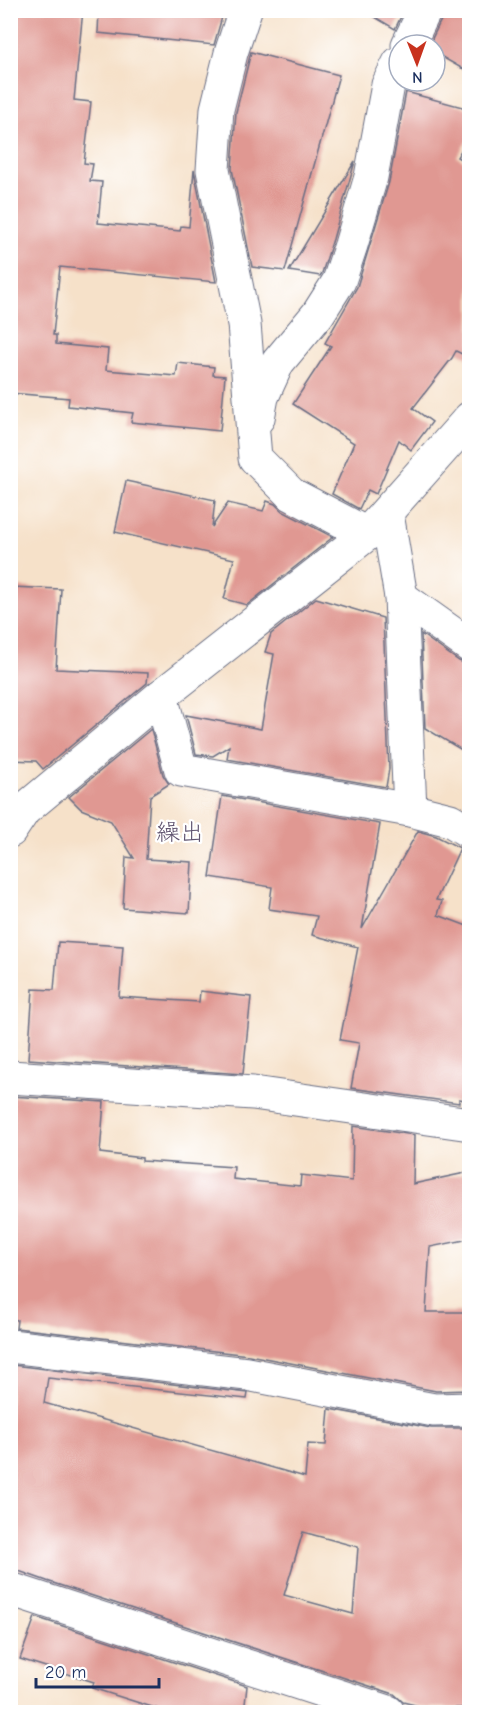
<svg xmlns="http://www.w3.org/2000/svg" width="480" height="1723" font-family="'Comic Neue','Klee One',sans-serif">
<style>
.building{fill:#e09892;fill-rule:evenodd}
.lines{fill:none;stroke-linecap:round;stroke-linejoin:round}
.street-casing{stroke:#686d83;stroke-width:35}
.street{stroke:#fff;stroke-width:33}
.labels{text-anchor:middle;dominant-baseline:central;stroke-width:4.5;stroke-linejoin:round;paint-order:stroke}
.neighbourhood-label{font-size:24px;fill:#605470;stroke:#fff}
</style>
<rect width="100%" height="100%" fill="#fff"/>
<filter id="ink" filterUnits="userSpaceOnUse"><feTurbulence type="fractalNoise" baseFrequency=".0167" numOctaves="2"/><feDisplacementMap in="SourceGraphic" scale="12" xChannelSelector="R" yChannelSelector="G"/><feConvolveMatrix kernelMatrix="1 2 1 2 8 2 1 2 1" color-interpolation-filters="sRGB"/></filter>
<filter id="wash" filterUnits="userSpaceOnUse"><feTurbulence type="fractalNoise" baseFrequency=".008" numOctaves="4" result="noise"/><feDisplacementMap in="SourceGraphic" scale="24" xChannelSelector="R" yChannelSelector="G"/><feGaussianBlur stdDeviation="1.35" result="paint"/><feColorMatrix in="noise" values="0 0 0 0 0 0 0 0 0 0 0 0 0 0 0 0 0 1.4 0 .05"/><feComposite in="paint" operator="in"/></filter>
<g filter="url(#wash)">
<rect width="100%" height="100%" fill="#f6e1c9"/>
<g id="blocks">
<g class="building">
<polygon points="10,10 83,10 74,100 91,102 84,163 93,164 90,181 102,182 98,223 180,231 181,226 189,227 194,170 216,282 60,267 53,335 56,335 56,344 108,349 106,370 176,376 178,363 214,367 213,375 225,376 220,431 131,422 133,413 68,406 69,398 10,393 10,309 15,269 10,269"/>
<polygon points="99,10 224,10 214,45 98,33"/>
<polygon points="363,10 404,10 395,29"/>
<polygon points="443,10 470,10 470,73 435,53 435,45 429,45 442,18"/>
<polygon points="251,52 339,75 285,271 252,267 232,169 236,112"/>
<polygon points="406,92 470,109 470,136 457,157 470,165 470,358 456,351 452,358 413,408 432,422 411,450 399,440 376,494 368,490 359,509 332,494 354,443 293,404 331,346 325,343 357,287 389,182"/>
<polygon points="355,161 333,239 322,273 320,276 289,271"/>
<polygon points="126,481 215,500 212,527 228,503 263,511 267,501 275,504 282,511 333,537 247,605 224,599 234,559 115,532"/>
<polygon points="10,587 61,589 56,669 148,673 147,683 43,769 36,761 10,760"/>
<polygon points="316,598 383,618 389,769 386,787 227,759 229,746 213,756 196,754 186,715 261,729 274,654 265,652 271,634"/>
<polygon points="421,634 459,661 470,665 470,755 425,728"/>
<polygon points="151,729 163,775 169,784 150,796 146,859 192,862 189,913 123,908 126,857 134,858 111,821 81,809 69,797"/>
<polygon points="222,796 380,824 362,929 418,831 436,836 460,848 436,900 442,901 438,915 470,927 470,1101 459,1099 459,1103 351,1088 359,1043 340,1040 358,947 312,935 317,916 269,909 272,887 210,877"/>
<polygon points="58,942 123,946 119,997 199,1002 200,991 251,997 243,1074 28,1059 33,989 54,990"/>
<polygon points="10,1096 104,1102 100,1153 142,1158 142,1161 234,1167 233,1179 300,1186 301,1175 352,1181 353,1126 414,1135 413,1184 470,1172 470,1239 430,1247 426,1312 470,1312 470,1390 436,1391 249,1355 16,1328 17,1320 10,1319"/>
<path d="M12,1365l236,28 -1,6 -199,-21 -4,25 261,74 3,-33 18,1 3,-36 102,19h39l-1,280h-42l-24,-6 -9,-8 -347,-113 -37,-13v-191zM303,1532l55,15 -5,67 -69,-19z"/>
<polygon points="35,1617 247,1686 244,1713 171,1713 92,1688 94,1682 20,1659"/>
</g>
</g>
</g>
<g filter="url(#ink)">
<use href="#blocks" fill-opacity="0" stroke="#686d83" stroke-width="1.5"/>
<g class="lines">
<g class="street-casing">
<g id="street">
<polyline points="245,10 231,53 217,109 213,170 244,324 255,458 291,494 367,534"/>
<polyline points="408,45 425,10"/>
<polyline points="258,418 262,397 278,362 318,314 339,281 351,245 371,177 388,85 399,63"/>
<polyline points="387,514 401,597 410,810"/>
<polyline points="401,597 470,646"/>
<polyline points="161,696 181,770 410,810 450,820 470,832"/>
<polyline points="10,831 24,810 161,696 367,534 470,418"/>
<polyline points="10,1077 253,1093 470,1124"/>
<polyline points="10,1346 247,1374 434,1410 470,1409"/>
<polyline points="10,1589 388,1712"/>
</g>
</g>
<use href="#street" class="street"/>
</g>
</g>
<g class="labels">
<g class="neighbourhood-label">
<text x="180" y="832">繰出</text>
</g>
</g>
<rect width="480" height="1723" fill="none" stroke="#fff" stroke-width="36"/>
<g transform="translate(417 63) rotate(179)"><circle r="28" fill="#ffffff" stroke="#a4acbf" stroke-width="1.5"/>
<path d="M0-4.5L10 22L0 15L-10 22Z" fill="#c8321e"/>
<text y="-9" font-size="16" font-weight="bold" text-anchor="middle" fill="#1b2f5e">N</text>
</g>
<path d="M36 1678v9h123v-9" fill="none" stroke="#1b2f5e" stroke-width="3"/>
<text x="45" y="1678" font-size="18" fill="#1b2f5e" stroke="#ffffff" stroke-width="4.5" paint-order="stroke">20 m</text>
</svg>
